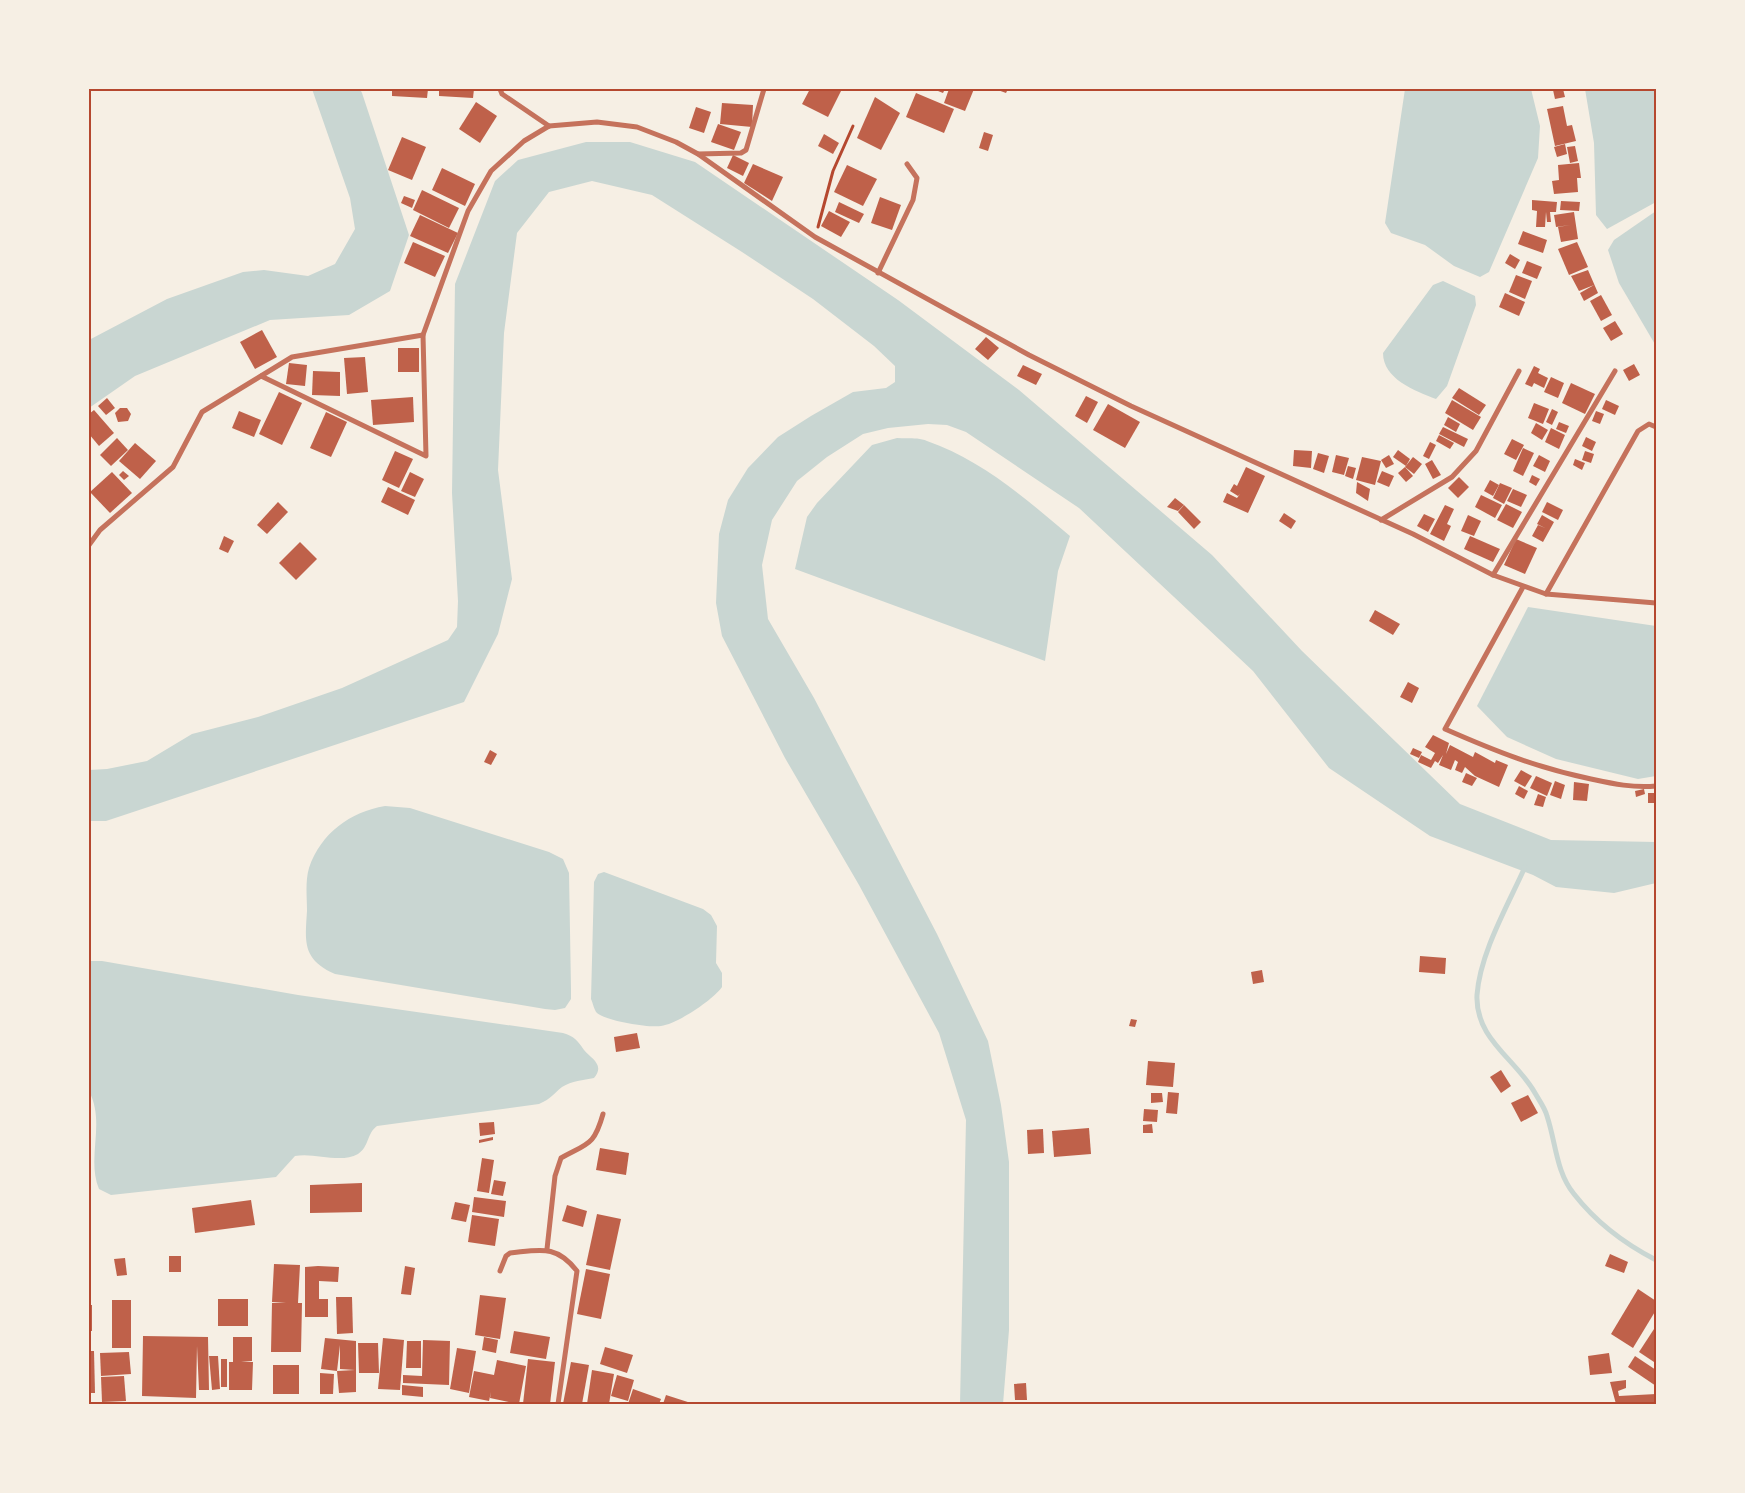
<svg xmlns="http://www.w3.org/2000/svg" width="1745" height="1493" font-family="Helvetica,sans-serif">
<style>
.water{fill:#c9d6d2}
.lines{fill:none;stroke-linecap:round;stroke-linejoin:round}
.stream{stroke:#c9d6d2;stroke-width:5}
.building{fill:#bf614a;fill-rule:evenodd}
.path{stroke:#b5482f;stroke-width:3}
.minor{stroke:#c5725c;stroke-width:5}
.neatline{fill:none;stroke:#b5482f;stroke-width:2}
</style>
<rect width="100%" height="100%" fill="#f6efe4"/>
<g class="water">
<polygon points="312,89 360,89 362,93 409,235 390,291 349,315 270,320 135,376 89,408 89,340 167,299 243,272 264,270 308,276 335,264 355,229 350,198"/>
<polygon points="1405,89 1531,89 1540,126 1538,158 1489,272 1480,277 1454,266 1425,245 1391,233 1385,223"/>
<polygon points="1585,89 1656,89 1656,202 1607,229 1596,215 1594,143"/>
<polygon points="586,142 630,142 695,162 898,300 1019,390 1212,555 1302,651 1460,804 1551,840 1656,842 1656,883 1614,893 1556,887 1533,875 1430,836 1329,768 1253,671 1079,508 966,432 947,425 928,424 888,428 863,434 827,457 797,481 772,520 762,565 768,619 814,698 862,790 937,934 988,1041 1001,1105 1009,1162 1009,1330 1003,1404 960,1404 966,1120 939,1033 859,885 785,758 722,636 716,603 719,534 728,500 748,468 778,437 811,416 853,392 886,388 895,382 895,366 874,346 813,299 742,252 652,195 592,181 549,192 517,233 504,333 498,470 512,579 498,634 464,702 106,821 89,821 89,770 107,769 147,761 192,734 258,717 342,688 448,640 457,627 458,601 452,493 455,284 495,181 518,160"/>
<polygon points="1656,211 1656,346 1619,283 1608,250 1614,240"/>
<path d="M1443,281l32,15 1,9 -29,81 -11,13c-21,-8 -53,-20 -53,-46l50,-68z"/>
<path d="M897,438c9,1 21,-1 30,3 55,19 99,58 143,95l-12,35 -13,90 -250,-92 12,-52 10,-14 55,-58z"/>
<polygon points="1528,607 1656,626 1656,776 1638,779 1556,759 1507,737 1477,706"/>
<path d="M385,806l25,2 139,44 14,7 6,14 2,116v10l-6,9 -10,2 -10,-1 -210,-35c-33,-15 -30,-32 -28,-63 0,-13 -2,-30 2,-43 12,-35 41,-56 76,-62z"/>
<path d="M604,872l99,37 8,6 6,11 -1,37 6,10v14c-9,13 -45,37 -61,39 -12,2 -55,-5 -64,-13 -3,-3 -4,-10 -6,-14l3,-117 4,-8z"/>
<path d="M89,961h13l196,34 265,38c11,3 15,8 21,17 8,9 21,15 10,28 -11,2 -22,3 -32,9 -9,7 -11,12 -23,17l-162,22c-10,7 -8,21 -19,28 -18,10 -44,-2 -63,2l-19,21 -165,18 -12,-6c-13,-32 7,-65 -10,-98z"/>
</g>
<g class="lines">
<path class="stream" d="M1525,867c-17,38 -45,86 -48,128 -2,44 39,64 58,98 4,7 10,15 12,23 9,27 9,56 27,78 21,27 51,50 82,66"/>
</g>
<g class="building">
<polygon points="392,89 428,89 427,98 392,96"/>
<polygon points="439,89 474,89 473,98 439,96"/>
<polygon points="810,89 842,89 828,117 802,104"/>
<polygon points="933,89 945,89 943,93"/>
<polygon points="949,89 974,89 965,111 944,103"/>
<polygon points="995,89 1008,89 1006,93"/>
<polygon points="1563,89 1565,97 1555,99 1553,90"/>
<polygon points="916,93 954,109 944,133 906,117"/>
<polygon points="875,97 900,113 881,150 857,138"/>
<polygon points="476,102 497,116 480,143 459,129"/>
<polygon points="722,103 753,105 752,127 720,124"/>
<polygon points="1563,106 1567,126 1572,125 1576,141 1555,146 1547,109"/>
<polygon points="696,107 711,112 704,133 689,128"/>
<polygon points="718,124 741,132 734,150 711,142"/>
<polygon points="984,132 993,135 988,151 979,148"/>
<polygon points="824,134 839,143 833,154 818,146"/>
<polygon points="402,137 426,147 412,180 388,170"/>
<polygon points="1565,144 1567,154 1557,157 1554,147"/>
<polygon points="1575,146 1578,161 1570,163 1567,147"/>
<polygon points="733,155 749,163 743,176 727,168"/>
<polygon points="1579,163 1581,178 1577,178 1578,192 1554,194 1552,181 1559,180 1558,165"/>
<polygon points="753,164 783,177 772,201 744,183"/>
<polygon points="847,165 877,179 863,206 834,192"/>
<polygon points="442,168 475,184 465,206 432,190"/>
<polygon points="422,190 459,208 449,228 413,210"/>
<polygon points="404,196 415,200 412,208 401,203"/>
<polygon points="880,197 901,205 892,230 871,223"/>
<polygon points="1532,200 1557,202 1556,212 1550,212 1551,222 1547,222 1546,212 1545,227 1536,227 1537,211 1532,210"/>
<polygon points="1561,201 1580,202 1579,211 1560,210"/>
<polygon points="839,202 864,214 859,223 835,212"/>
<polygon points="829,211 850,222 841,237 821,226"/>
<polygon points="1574,212 1578,239 1561,242 1558,227 1570,225 1556,227 1554,215"/>
<polygon points="420,215 458,233 448,253 410,236"/>
<polygon points="1523,231 1547,240 1543,253 1518,244"/>
<polygon points="413,242 445,256 435,277 404,263"/>
<polygon points="1577,242 1588,267 1569,275 1558,249"/>
<polygon points="1510,254 1520,260 1515,269 1505,263"/>
<polygon points="1527,261 1542,267 1537,279 1522,273"/>
<polygon points="1588,270 1598,293 1584,301 1580,293 1594,285 1579,291 1571,276"/>
<polygon points="1516,275 1532,281 1525,299 1509,292"/>
<polygon points="1505,293 1525,302 1519,316 1499,307"/>
<polygon points="1601,295 1612,315 1601,321 1590,301"/>
<polygon points="1615,321 1623,334 1611,341 1603,328"/>
<polygon points="262,330 277,357 255,369 240,342"/>
<polygon points="986,337 999,348 988,360 975,349"/>
<rect x="398" y="348" width="21" height="24"/>
<polygon points="365,357 368,392 347,394 344,358"/>
<polygon points="289,363 307,365 305,386 286,384"/>
<polygon points="1634,364 1640,375 1629,381 1623,370"/>
<polygon points="1023,365 1042,374 1036,385 1017,376"/>
<polygon points="1534,366 1540,369 1538,373 1548,378 1544,388 1534,383 1532,387 1525,384"/>
<polygon points="313,371 340,372 340,396 312,395"/>
<polygon points="1551,377 1564,383 1558,398 1544,392"/>
<polygon points="1571,383 1595,394 1585,414 1562,403"/>
<polygon points="1459,388 1486,405 1479,415 1452,398"/>
<polygon points="279,392 302,403 282,445 259,434"/>
<polygon points="1086,396 1098,402 1087,423 1075,416"/>
<polygon points="413,397 414,422 373,425 371,400"/>
<polygon points="107,398 115,408 106,415 98,406"/>
<polygon points="1452,400 1481,417 1473,430 1445,413"/>
<polygon points="1606,400 1619,406 1615,415 1602,409"/>
<polygon points="1534,403 1549,409 1543,424 1528,418"/>
<polygon points="1108,404 1140,422 1125,448 1093,430"/>
<polygon points="120,408 127,408 131,414 128,421 118,422 115,413"/>
<polygon points="1552,409 1558,412 1552,425 1546,422"/>
<polygon points="94,410 114,433 99,446 89,434 89,414"/>
<polygon points="239,411 261,420 254,437 232,428"/>
<polygon points="1596,411 1604,414 1600,424 1592,421"/>
<polygon points="326,412 347,422 331,457 310,448"/>
<polygon points="1448,417 1460,424 1456,432 1444,425"/>
<polygon points="1559,422 1569,426 1566,433 1556,429"/>
<polygon points="1536,423 1548,430 1542,440 1531,433"/>
<polygon points="1443,427 1468,439 1464,447 1439,434"/>
<polygon points="1551,428 1565,435 1559,449 1545,442"/>
<polygon points="1439,435 1454,443 1450,449 1436,441"/>
<polygon points="1586,437 1596,442 1592,451 1582,446"/>
<polygon points="117,438 128,450 111,466 100,455"/>
<polygon points="1512,439 1524,445 1516,460 1504,454"/>
<polygon points="1430,442 1436,445 1429,459 1423,456"/>
<polygon points="135,443 156,461 140,479 119,461"/>
<polygon points="1523,448 1534,453 1523,476 1513,471"/>
<polygon points="1294,450 1312,451 1311,468 1293,466"/>
<polygon points="1398,450 1410,459 1406,466 1393,457"/>
<polygon points="395,451 413,459 399,488 382,480"/>
<polygon points="1585,451 1594,454 1591,463 1582,460"/>
<polygon points="1318,453 1329,456 1324,473 1313,469"/>
<polygon points="1336,455 1349,458 1344,475 1332,472"/>
<polygon points="1389,455 1394,464 1386,468 1381,460"/>
<polygon points="1539,455 1550,461 1545,472 1533,466"/>
<polygon points="1362,457 1381,461 1375,485 1356,480"/>
<polygon points="1413,457 1422,464 1414,474 1405,467"/>
<polygon points="1575,459 1585,463 1582,470 1573,465"/>
<polygon points="1432,460 1441,475 1433,479 1425,464"/>
<polygon points="1348,466 1356,468 1353,479 1345,476"/>
<polygon points="1246,467 1265,476 1248,513 1223,502 1227,493 1237,498 1240,494 1238,496 1230,491 1234,484 1237,486"/>
<polygon points="1405,467 1413,476 1406,482 1398,473"/>
<polygon points="123,471 129,476 124,480 119,475"/>
<polygon points="1382,471 1394,476 1389,487 1377,482"/>
<polygon points="112,472 132,493 110,513 90,492"/>
<polygon points="410,472 424,479 415,497 401,491"/>
<polygon points="1532,475 1540,479 1536,486 1529,482"/>
<polygon points="1459,477 1469,487 1458,498 1448,488"/>
<polygon points="1490,480 1499,485 1493,496 1484,491"/>
<polygon points="1357,482 1370,489 1368,501 1356,493"/>
<polygon points="1500,483 1512,488 1504,504 1493,498"/>
<polygon points="388,487 415,500 408,515 381,502"/>
<polygon points="1513,489 1527,495 1521,507 1507,501"/>
<polygon points="1481,495 1502,505 1495,518 1475,507"/>
<polygon points="1175,498 1184,505 1178,511 1167,507"/>
<polygon points="278,502 288,512 267,534 257,525"/>
<polygon points="1547,502 1563,510 1558,520 1542,512"/>
<polygon points="1506,504 1522,512 1513,528 1497,520"/>
<polygon points="1184,505 1201,522 1194,529 1178,512"/>
<polygon points="1445,505 1454,509 1447,524 1451,526 1444,541 1430,534"/>
<polygon points="1284,513 1296,521 1291,529 1279,521"/>
<polygon points="1424,514 1435,519 1428,532 1417,526"/>
<polygon points="1468,515 1481,521 1474,536 1461,531"/>
<polygon points="1542,515 1554,522 1543,542 1532,536 1538,525 1545,528 1537,524"/>
<polygon points="224,536 234,541 228,553 219,549"/>
<polygon points="1470,536 1500,549 1493,562 1464,549"/>
<polygon points="1516,539 1537,548 1525,574 1504,565"/>
<polygon points="300,542 317,559 296,580 279,563"/>
<polygon points="1375,610 1400,624 1393,635 1369,621"/>
<polygon points="1408,682 1419,688 1412,703 1400,697"/>
<polygon points="1433,735 1449,743 1446,754 1450,745 1473,757 1475,752 1495,763 1496,760 1508,765 1499,787 1475,776 1465,767 1462,773 1455,770 1458,762 1455,760 1451,770 1439,765 1443,755 1438,763 1435,761 1431,768 1418,762 1421,755 1431,760 1435,753 1425,747"/>
<polygon points="1413,748 1422,752 1419,758 1410,754"/>
<polygon points="490,750 497,754 491,765 484,762"/>
<polygon points="1521,770 1532,776 1525,787 1514,781"/>
<polygon points="1466,773 1477,778 1472,786 1462,782"/>
<polygon points="1536,776 1552,783 1547,796 1530,788"/>
<polygon points="1555,781 1565,785 1561,799 1550,795"/>
<polygon points="1574,782 1589,784 1587,801 1573,800"/>
<polygon points="1519,786 1528,791 1524,799 1515,794"/>
<polygon points="1644,789 1645,794 1636,797 1635,791"/>
<rect x="1648" y="793" width="8" height="10"/>
<polygon points="1538,794 1546,797 1543,807 1534,805"/>
<polygon points="1420,956 1446,958 1445,974 1419,972"/>
<polygon points="1262,970 1264,982 1253,984 1251,972"/>
<polygon points="1131,1019 1137,1020 1135,1027 1129,1026"/>
<polygon points="637,1033 640,1048 616,1052 614,1037"/>
<polygon points="1148,1061 1175,1063 1173,1087 1146,1085"/>
<polygon points="1501,1070 1511,1086 1501,1093 1490,1077"/>
<polygon points="1168,1092 1179,1093 1177,1114 1166,1113"/>
<polygon points="1151,1093 1162,1093 1163,1102 1151,1103"/>
<polygon points="1528,1095 1538,1113 1521,1122 1511,1103"/>
<polygon points="1144,1109 1158,1110 1157,1122 1143,1121"/>
<polygon points="494,1122 495,1134 480,1136 479,1123"/>
<polygon points="1152,1124 1153,1133 1143,1133 1143,1125"/>
<polygon points="1089,1128 1091,1154 1054,1157 1052,1131"/>
<polygon points="1043,1129 1044,1153 1028,1154 1027,1130"/>
<polygon points="493,1137 493,1140 479,1143 479,1140"/>
<polygon points="600,1148 629,1153 626,1175 596,1170"/>
<polygon points="482,1158 494,1160 489,1193 477,1191"/>
<polygon points="494,1180 506,1182 503,1196 491,1194"/>
<polygon points="362,1183 362,1212 310,1213 310,1185"/>
<polygon points="474,1197 506,1201 504,1217 472,1212"/>
<polygon points="251,1200 255,1225 195,1233 192,1208"/>
<polygon points="455,1202 470,1205 466,1222 451,1219"/>
<polygon points="567,1205 587,1211 583,1227 562,1221"/>
<polygon points="597,1214 621,1219 610,1270 586,1265"/>
<polygon points="472,1215 499,1219 495,1246 468,1242"/>
<polygon points="1610,1254 1628,1262 1624,1273 1605,1266"/>
<rect x="169" y="1256" width="12" height="16"/>
<polygon points="125,1258 127,1275 117,1276 114,1259"/>
<polygon points="274,1264 300,1265 298,1303 302,1303 301,1352 271,1352 272,1303 286,1302 272,1302"/>
<polygon points="318,1266 339,1267 338,1282 319,1281 319,1299 328,1299 328,1317 305,1317 305,1267"/>
<polygon points="405,1266 415,1268 411,1295 401,1294"/>
<polygon points="586,1269 610,1274 601,1319 577,1314"/>
<polygon points="1638,1289 1656,1301 1656,1310 1633,1348 1611,1334"/>
<polygon points="480,1295 506,1298 500,1339 475,1335"/>
<polygon points="336,1297 352,1297 353,1333 337,1334"/>
<rect x="218" y="1299" width="30" height="27"/>
<rect x="112" y="1300" width="19" height="48"/>
<rect x="89" y="1305" width="3" height="26"/>
<polygon points="1654,1329 1656,1359 1654,1362 1639,1352"/>
<polygon points="514,1331 550,1337 546,1359 510,1353"/>
<polygon points="143,1336 208,1337 209,1390 199,1390 197,1346 196,1398 142,1396"/>
<polygon points="233,1337 252,1337 252,1361 241,1362 253,1362 252,1390 229,1390 229,1362 233,1362"/>
<polygon points="484,1337 498,1340 496,1353 482,1350"/>
<path d="M325,1338l31,3v51l-17,1 -2,-22 -16,-2zM340,1345v24l15,1 -18,1z"/>
<polygon points="383,1338 404,1340 400,1390 378,1389"/>
<polygon points="423,1340 450,1341 449,1385 403,1383 403,1375 422,1376"/>
<polygon points="407,1341 421,1341 421,1368 406,1368"/>
<polygon points="358,1343 378,1343 379,1373 359,1373"/>
<polygon points="605,1347 633,1355 627,1373 600,1364"/>
<polygon points="457,1348 476,1351 469,1393 450,1389"/>
<polygon points="89,1351 94,1351 95,1393 89,1393"/>
<polygon points="129,1352 131,1374 101,1376 100,1353"/>
<polygon points="1609,1353 1612,1373 1590,1375 1588,1356"/>
<polygon points="209,1356 218,1356 220,1389 212,1390"/>
<polygon points="1635,1356 1656,1370 1656,1386 1628,1367"/>
<rect x="221" y="1359" width="6" height="28"/>
<polygon points="528,1359 555,1362 550,1404 523,1404"/>
<polygon points="497,1360 526,1366 519,1404 490,1398 491,1392 489,1401 469,1397 474,1371 494,1375"/>
<polygon points="571,1362 589,1365 582,1404 563,1404"/>
<rect x="273" y="1365" width="26" height="29"/>
<polygon points="592,1370 614,1374 609,1404 587,1404"/>
<polygon points="320,1373 334,1374 333,1394 320,1394"/>
<polygon points="617,1375 634,1380 628,1401 611,1396"/>
<polygon points="124,1376 126,1401 102,1402 101,1377"/>
<polygon points="1626,1380 1626,1388 1618,1391 1619,1396 1656,1394 1656,1404 1616,1404 1610,1382"/>
<polygon points="1026,1383 1027,1400 1015,1400 1014,1384"/>
<polygon points="402,1385 423,1387 423,1397 402,1395"/>
<polygon points="633,1389 661,1399 659,1404 628,1404"/>
<polygon points="666,1395 694,1404 663,1404"/>
</g>
<g class="lines">
<polyline class="path" points="818,227 833,171 853,126"/>
<g class="minor">
<polyline points="500,89 502,94 549,126"/>
<polyline points="698,154 741,153 746,150 764,89"/>
<polyline points="878,273 913,200 917,178 907,164"/>
<polyline points="261,376 426,456 423,335 468,211 491,171 524,141 549,126 597,122 637,127 676,142 698,154 815,237 1029,355 1131,406 1413,534 1493,575 1546,594 1656,603"/>
<polyline points="1381,520 1452,477 1476,451 1519,371"/>
<polyline points="89,545 100,530 173,467 202,412 292,357 423,335"/>
<polyline points="1493,575 1615,371"/>
<path d="M1523,587l-78,142c50,22 93,39 146,50 23,5 42,9 65,7"/>
<polyline points="1546,594 1638,431 1649,424 1656,427"/>
<path d="M547,1249l8,-73 6,-18c27,-15 33,-12 42,-44"/>
<path d="M500,1271l6,-15 4,-3c30,-3 46,-9 67,18l-19,133"/>
</g>
</g>
<rect width="1745" height="1493" fill="none" stroke="#f6efe4" stroke-width="180"/>
<rect x="90" y="90" width="1565" height="1313" class="neatline"/>
</svg>
